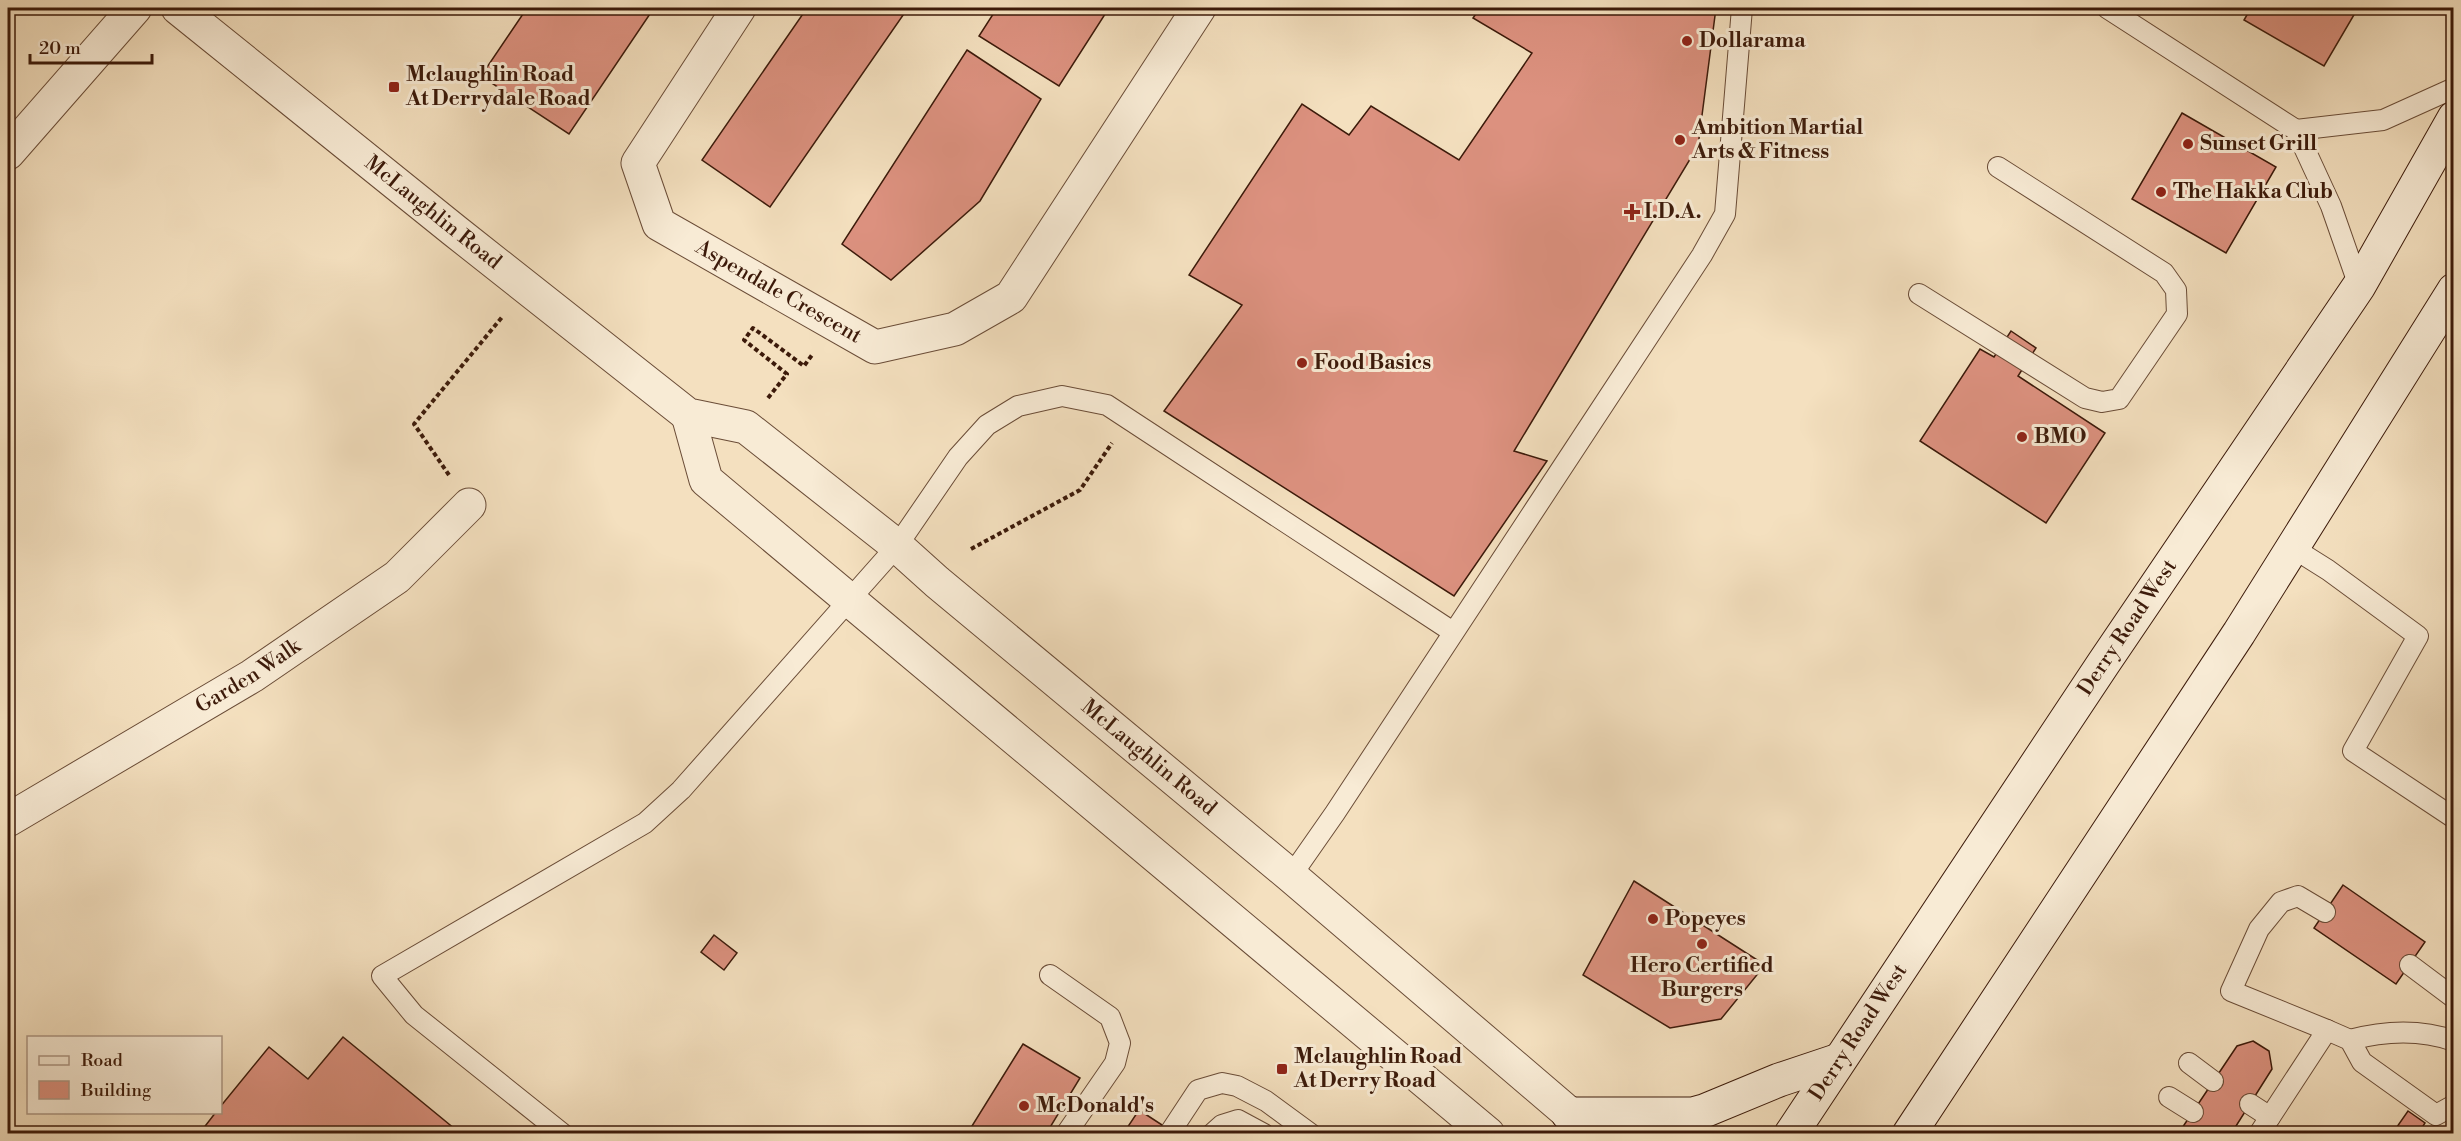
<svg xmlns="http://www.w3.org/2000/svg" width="2461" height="1141" font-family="'Libre Bodoni',serif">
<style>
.building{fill:#dc917f;stroke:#3c1a0a;stroke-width:1.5}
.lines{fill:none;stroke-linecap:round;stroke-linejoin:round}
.service-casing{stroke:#6a4c37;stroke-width:22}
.minor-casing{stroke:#6a4c37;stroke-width:35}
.tertiary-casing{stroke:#6a4c37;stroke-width:35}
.secondary-casing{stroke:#3c1a0a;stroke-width:35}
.path{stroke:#3c1a0a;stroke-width:4;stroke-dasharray:4.5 3;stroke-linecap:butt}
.service{stroke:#f8ebd5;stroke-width:20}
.minor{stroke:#f8ebd5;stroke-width:33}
.tertiary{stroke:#f8ebd5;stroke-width:33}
.secondary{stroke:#f8ebd5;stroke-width:33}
.poi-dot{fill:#8f2418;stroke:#f8ebd5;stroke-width:2}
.labels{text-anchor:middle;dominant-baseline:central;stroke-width:6;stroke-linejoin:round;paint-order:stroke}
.poi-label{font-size:21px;font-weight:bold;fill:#3c1a0a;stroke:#f8ebd5;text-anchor:start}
.street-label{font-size:21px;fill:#3c1a0a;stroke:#f8ebd5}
</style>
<rect width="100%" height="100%" fill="#f4e0bf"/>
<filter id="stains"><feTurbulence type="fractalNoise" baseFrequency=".00333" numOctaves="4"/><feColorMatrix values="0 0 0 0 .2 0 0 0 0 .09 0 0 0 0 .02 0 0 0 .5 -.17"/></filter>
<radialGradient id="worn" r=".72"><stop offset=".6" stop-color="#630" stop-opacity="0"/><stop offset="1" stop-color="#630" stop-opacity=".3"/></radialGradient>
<g class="building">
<polygon points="527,8 654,8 569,134 481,76"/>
<polygon points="807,8 908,8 770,207 702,160"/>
<polygon points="997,8 1109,8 1059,86 979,36"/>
<polygon points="1480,8 1716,8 1698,146 1514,451 1547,461 1454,596 1164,411 1242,305 1189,275 1302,104 1349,135 1371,106 1459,160 1532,53 1473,18"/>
<polygon points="2251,8 2358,8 2324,66 2244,20"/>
<polygon points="967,50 1041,99 980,201 891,280 842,244"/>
<polygon points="2182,113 2276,167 2226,253 2132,199"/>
<polygon points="2011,331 2036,348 2018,376 2105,433 2046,523 1920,441 1980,349 1994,357"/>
<polygon points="1634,881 1765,965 1721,1019 1670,1028 1583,975"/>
<polygon points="2343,885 2425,942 2396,984 2314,928"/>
<polygon points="714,935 737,953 724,970 701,952"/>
<polygon points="343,1037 461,1134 199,1134 216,1112 220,1112 220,1107 269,1047 308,1079"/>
<polygon points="2253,1041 2269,1051 2272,1069 2231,1134 2178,1134 2237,1046"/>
<polygon points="1023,1044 1080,1078 1046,1134 967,1134"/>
<polygon points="1139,1110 1176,1134 1123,1134"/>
<polygon points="2408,1111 2425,1123 2418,1134 2392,1134"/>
</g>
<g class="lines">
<g class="service-casing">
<g id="service">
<polyline points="2107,8 2296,130 2331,206 2359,286"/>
<polyline points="2296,130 2383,120 2454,88"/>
<polyline points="1919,294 2085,398 2102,402 2119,399 2177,314 2176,290 2164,273 1998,167"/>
<polyline points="2293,548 2328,570 2418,636 2353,751 2454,818"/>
<polyline points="1291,876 1335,813 1702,255 1725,214 1742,8"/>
<polyline points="2410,965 2454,998"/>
<polyline points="1050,975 1110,1017 1120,1043 1115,1063 1066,1134"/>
<polyline points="2327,1030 2350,1040 2362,1062 2436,1115 2454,1105"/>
<path d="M2350,1040c34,-9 70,-11 104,1"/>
<polyline points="2189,1063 2213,1081"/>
<polyline points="2169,1097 2193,1112"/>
<polyline points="2250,1104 2270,1117"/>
<polyline points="563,1134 414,1015 382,976 645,823 681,790 897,546 958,457 987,425 1018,406 1062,396 1107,405 1453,632"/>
<polyline points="1169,1134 1198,1090 1222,1083 1237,1086 1266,1101 1311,1134"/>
<polyline points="1212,1134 1222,1125 1238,1120 1264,1134"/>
<polyline points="2259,1134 2327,1030 2231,991 2259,929 2281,902 2298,896 2325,912"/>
</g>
</g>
<g class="minor-casing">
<g id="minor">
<path id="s1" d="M739,8l-101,155 21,61 216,123 80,-18 56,-32 188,-289"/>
<polyline points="8,153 135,8"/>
<path id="s2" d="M8,820l244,-144 145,-99 72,-72"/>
</g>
</g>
<g class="tertiary-casing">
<g id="tertiary">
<path id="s3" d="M178,8l277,223 233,184 58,12 151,119 40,36 354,294 302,258"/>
<polyline points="688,415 706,480 1488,1134"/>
</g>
</g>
<g class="secondary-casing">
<g id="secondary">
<polyline points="1568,1114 1693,1114 1704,1111 1779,1080 1839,1060"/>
<path id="s4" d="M1791,1134l312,-470 256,-378 95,-168"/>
<polyline points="1909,1134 2239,633 2454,290"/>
</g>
</g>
<g class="path">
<polyline points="768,398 787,374 744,340 753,328 804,366 812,355"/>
<polyline points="449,475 414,424 503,316"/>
<polyline points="971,549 1080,490 1112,443"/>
</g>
<use href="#service" class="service"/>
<use href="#minor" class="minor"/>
<use href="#tertiary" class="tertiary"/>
<use href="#secondary" class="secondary"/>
</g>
<g class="poi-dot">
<circle cx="1687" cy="41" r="6"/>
<rect x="388" y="81" width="12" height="12" rx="3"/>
<circle cx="1680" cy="140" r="6"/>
<circle cx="2188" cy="144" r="6"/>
<circle cx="2161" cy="192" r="6"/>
<path d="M1629 203h6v6h6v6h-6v6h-6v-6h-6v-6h6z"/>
<circle cx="1302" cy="363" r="6"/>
<circle cx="2022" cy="437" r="6"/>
<circle cx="1653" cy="919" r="6"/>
<circle cx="1702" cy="944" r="6"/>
<rect x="1276" y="1063" width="12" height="12" rx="3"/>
<circle cx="1024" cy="1106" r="6"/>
</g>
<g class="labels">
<g class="poi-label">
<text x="1699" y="41">Dollarama</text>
<text x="406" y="75">Mclaughlin Road<tspan x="406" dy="24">At Derrydale Road</tspan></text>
<text x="1692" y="128">Ambition Martial<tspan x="1692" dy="24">Arts &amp; Fitness</tspan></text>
<text x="2200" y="144">Sunset Grill</text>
<text x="2173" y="192">The Hakka Club</text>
<text x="1644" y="212">I.D.A.</text>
<text x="1314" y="363">Food Basics</text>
<text x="2034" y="437">BMO</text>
<text x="1665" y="919">Popeyes</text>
<text x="1702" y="966" text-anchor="middle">Hero Certified<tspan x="1702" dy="24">Burgers</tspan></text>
<text x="1294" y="1057">Mclaughlin Road<tspan x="1294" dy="24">At Derry Road</tspan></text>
<text x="1036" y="1106">McDonald's</text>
</g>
<g class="street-label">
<text stroke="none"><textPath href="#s3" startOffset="327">McLaughlin Road</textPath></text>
<text stroke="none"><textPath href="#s1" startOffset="387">Aspendale Crescent</textPath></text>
<text stroke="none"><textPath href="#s4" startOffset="608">Derry Road West</textPath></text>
<text stroke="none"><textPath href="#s2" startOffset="280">Garden Walk</textPath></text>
<text stroke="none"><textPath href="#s3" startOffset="1233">McLaughlin Road</textPath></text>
<text stroke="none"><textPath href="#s4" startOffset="122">Derry Road West</textPath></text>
</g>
</g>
<rect width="2461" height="1141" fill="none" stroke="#f4e0bf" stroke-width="30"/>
<rect x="9" y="9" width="2443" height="1123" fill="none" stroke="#3c1a0a" stroke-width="3"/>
<rect x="15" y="15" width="2431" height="1111" fill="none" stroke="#3c1a0a" stroke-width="1.5"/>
<rect x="27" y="1036" width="195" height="78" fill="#f8ebd5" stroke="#ad9784" stroke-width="1.5"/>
<rect x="39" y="1056" width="30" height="9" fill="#f8ebd5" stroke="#ad9784" stroke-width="1.5"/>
<text x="81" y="1066" font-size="18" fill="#3c1a0a">Road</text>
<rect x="39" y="1081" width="30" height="18" fill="#dc917f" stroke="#ad9784" stroke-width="1.5"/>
<text x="81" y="1096" font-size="18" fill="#3c1a0a">Building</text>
<path d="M30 54v9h122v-9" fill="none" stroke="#3c1a0a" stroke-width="3"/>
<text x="39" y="54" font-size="18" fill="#3c1a0a" stroke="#f8ebd5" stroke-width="4.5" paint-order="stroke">20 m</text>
<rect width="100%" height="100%" filter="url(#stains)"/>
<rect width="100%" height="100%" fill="url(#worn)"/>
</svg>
